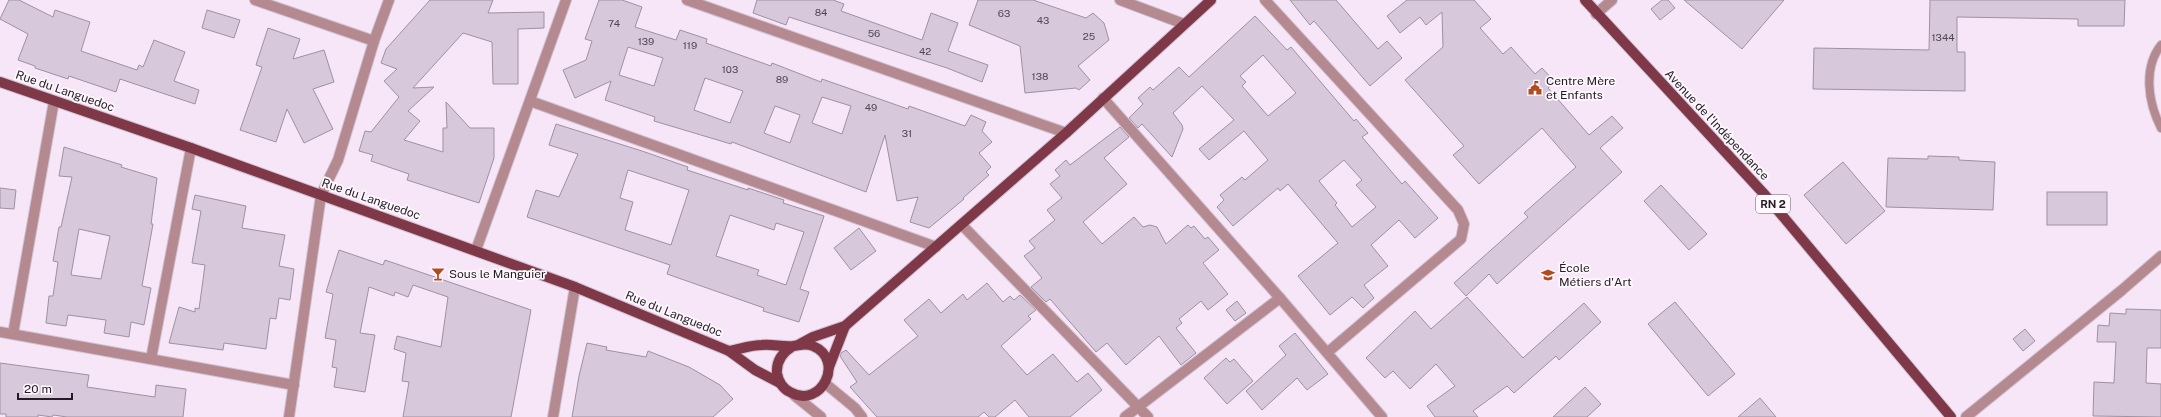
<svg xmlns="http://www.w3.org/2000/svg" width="2161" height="417" font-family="'Public Sans',sans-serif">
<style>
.building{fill:#d7c8dc;stroke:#9e91a3;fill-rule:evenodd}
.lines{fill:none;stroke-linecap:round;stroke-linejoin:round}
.service-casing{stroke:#d1c2d2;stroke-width:10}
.minor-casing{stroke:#d1c2d2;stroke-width:12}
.tertiary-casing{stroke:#d1c2d2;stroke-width:12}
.primary-casing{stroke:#d1c2d2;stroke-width:12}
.service{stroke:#b48a90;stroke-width:8}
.minor{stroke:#b48a90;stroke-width:10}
.tertiary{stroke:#b48a90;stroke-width:10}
.primary{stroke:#7e3847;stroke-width:10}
.labels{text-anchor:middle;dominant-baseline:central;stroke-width:3.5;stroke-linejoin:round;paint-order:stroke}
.number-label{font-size:10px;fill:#504751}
.shield{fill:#fef7fe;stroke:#655e65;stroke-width:1}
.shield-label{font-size:11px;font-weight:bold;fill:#231c23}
.poi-label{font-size:12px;fill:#231c23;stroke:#fef7fe;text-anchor:start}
.street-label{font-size:12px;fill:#231c23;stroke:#fef7fe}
</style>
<rect width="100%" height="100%" fill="#f7e6f8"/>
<g class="building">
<polygon points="9,0 19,0 53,17 55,10 90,22 81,51 137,70 139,65 143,67 154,40 185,52 174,81 199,90 195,104 120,79 116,92 69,76 68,79 35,68 35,66 18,60 28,34 0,19"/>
<polygon points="430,0 493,0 488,13 544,12 544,28 518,29 518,84 493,84 492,42 463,33 413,88 434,87 408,111 420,121 404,140 443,152 443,128 447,128 446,102 470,128 494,128 494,158 479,203 407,180 409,174 371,161 373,155 359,151 365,131 371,132 399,97 384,81 397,69 381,63 386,49"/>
<path d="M599,0h23l20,7 -7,20 41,13 4,-10 27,9 -1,4 65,23 1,-3 49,19 1,-3 86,30 1,-3 56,20 6,-11 15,7 -4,9 10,11 -13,11 12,14 -5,5 3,3 -26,23 1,1 -35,29 -19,-6 8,-25 -21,4 -12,-66 -19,57 -134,-50 -1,2 -77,-23 1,-4 -50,-17 6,-19 -36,17 -12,-28 23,-10 6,-19 -7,-2zM628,47l35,11 -9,28 -35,-11zM705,78l38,13 -13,32 -36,-13zM822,97l29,9 -9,28 -30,-11zM775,106l25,9 -10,28 -26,-10z"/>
<polygon points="757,0 833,0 844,4 841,11 922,40 931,13 958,23 948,51 988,65 982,82 947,68 789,17 786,25 753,13"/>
<polygon points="978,0 1033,0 1086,18 1093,13 1104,23 1109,40 1078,66 1090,80 1079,90 1076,88 1025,93 1020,46 969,25"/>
<polygon points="1290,0 1336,0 1378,49 1387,41 1402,58 1370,86 1314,21 1310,25"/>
<polygon points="1407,0 1474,0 1491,19 1480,28 1503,54 1511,47 1535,74 1542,68 1555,82 1548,88 1589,135 1612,116 1623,128 1600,148 1622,172 1497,284 1489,274 1466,296 1454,283 1528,217 1524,213 1576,167 1542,128 1479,184 1453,155 1464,146 1405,80 1443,47 1442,12 1426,25 1420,17 1400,33 1387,16"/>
<polygon points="1662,0 1668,0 1675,8 1660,20 1651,9"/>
<polygon points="1684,0 1784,0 1742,49"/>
<polygon points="1930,0 2125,0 2124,26 2078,26 2078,19 1957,17 1957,52 1965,52 1965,91 1813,89 1814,48 1929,50"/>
<polygon points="207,10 240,20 234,38 202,28"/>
<path d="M1255,16l32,34 4,-3 63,74 2,-2 12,14 -6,4 40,47 3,-3 33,37 -23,20 -16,-18 -28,25 17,21 -24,19 10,13 -11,10 -11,-11 -22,18 -32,-39 40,-33 -50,-59 -8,7 -2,-3 -45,38 -16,-19 7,-7 -4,-5 22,-18 3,3 23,-20 -24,-29 -35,29 -10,-11 35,-29 -32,-34 -29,27 9,12 1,4 -11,28 -30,-33 -4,4 -9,-10 14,-14 -5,-6 12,-11 3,3 26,-23 10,10zM1263,55l33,38 -28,23 -26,-30 4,-4 -6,-6zM1344,160l18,20 -6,5 20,22 -24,20 -17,-22 2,-2 -18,-22z"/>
<polygon points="268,28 300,39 293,59 324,50 334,82 313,89 333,129 304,143 287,109 276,142 240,130 262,67 256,65"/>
<path d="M556,124l86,27 46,16 -1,3 61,20v-2l36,12 -1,3 41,13 -24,73 9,3 -10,30 -36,-11 1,-3 -97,-34 3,-9 -143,-48 9,-27 23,7 19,-43 -29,-9zM628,170l61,20 -18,55 -46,-15 8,-28 -13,-4zM730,215l44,15 2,-7 28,9 -18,53 -29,-10 2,-5 -43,-14z"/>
<polygon points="1120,127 1129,137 1104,158 1127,184 1083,222 1102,244 1134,217 1143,227 1150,225 1157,227 1166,244 1188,225 1191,228 1194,226 1205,239 1208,237 1219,250 1203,263 1228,294 1208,310 1201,301 1179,319 1182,323 1176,328 1196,353 1181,365 1159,336 1126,365 1107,343 1096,352 1050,299 1046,302 1031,287 1042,278 1024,256 1035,248 1029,241 1055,220 1047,210 1062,198 1050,184 1060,176 1055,170 1066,160 1070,165"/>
<path d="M64,147l58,18 -1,2 36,11 -6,46h2l-11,62 9,2 -7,37 -13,-3 -2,15 -25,-4 2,-13 -38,-5 -2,11 -20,-3 3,-27h4l5,-34 -5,-1 6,-34h2l11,-50 -13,-1zM79,229l31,7 -9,43 -30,-4z"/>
<polygon points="1928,156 1959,157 1959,160 1995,162 1993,210 1886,207 1888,158 1928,159"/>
<polygon points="1843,162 1885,211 1846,244 1804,195"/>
<polygon points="1661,185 1707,234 1689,250 1644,201"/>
<polygon points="0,188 16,190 14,209 0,208"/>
<rect x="2047" y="192" width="60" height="33"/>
<polygon points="195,195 246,206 242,228 285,235 279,266 294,269 290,300 279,298 276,319 270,318 266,349 224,343 223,350 169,343 179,307 195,312 195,308 199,309 205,265 192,263 201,211 192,209"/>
<polygon points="859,228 876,251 851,270 834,248"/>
<polygon points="339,250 383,265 385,260 531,310 511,417 403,417 409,382 402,381 406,353 394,349 397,336 441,347 448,297 413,285 408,297 395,292 394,296 369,287 360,333 375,335 365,392 334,387 337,368 332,367 336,340 325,338 333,294 326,292"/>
<polygon points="987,283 1003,302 1010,296 1014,300 1020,295 1036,310 1028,316 1031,319 1001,346 1027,375 1053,354 1077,382 1088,373 1102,390 1070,417 1029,417 1015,400 995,417 989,417 984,412 978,417 877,417 850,387 857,382 840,356 841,353 846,350 869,375 918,336 904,320 929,299 941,313 963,294 967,300"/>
<polygon points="1467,297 1523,358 1584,303 1601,322 1559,360 1556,356 1514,393 1507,386 1473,411 1478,417 1435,417 1427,406 1455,386 1436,364 1410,389 1393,371 1385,378 1366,358 1415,311 1431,329"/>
<polygon points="1237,301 1246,313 1235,321 1226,310"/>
<polygon points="1675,302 1735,374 1708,396 1648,324"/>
<polygon points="2126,309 2161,310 2161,348 2147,348 2146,383 2161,384 2161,417 2093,416 2094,382 2114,383 2116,342 2097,342 2098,325 2109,326 2110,313 2126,314"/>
<polygon points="2025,329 2035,341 2023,351 2013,339"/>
<polygon points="1295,333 1328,374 1307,390 1297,378 1262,410 1246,391 1286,355 1279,346"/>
<polygon points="587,343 607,347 606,350 646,357 648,351 689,367 720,385 733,399 713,417 572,417 579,376"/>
<polygon points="1226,358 1230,362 1234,359 1253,381 1227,404 1204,378"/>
<polygon points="0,363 89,375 87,387 155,397 156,385 186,389 183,417 67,417 53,415 52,417 38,415 38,417 6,417 6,414 0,414"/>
<polygon points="1585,387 1601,404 1587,417 1553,417"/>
<polygon points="1760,398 1776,417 1738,417"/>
</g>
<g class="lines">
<g class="service-casing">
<path id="service" d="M2161,45c-18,23 -13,57 0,83"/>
</g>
<g class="minor-casing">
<g id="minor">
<polyline points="255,0 374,41"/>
<polyline points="687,0 1066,133"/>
<polyline points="1120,0 1184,24"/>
<polyline points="1265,0 1458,210 1464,224 1461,239 1328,352"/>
<polyline points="1596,14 1612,0"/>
<polyline points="1103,98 1280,298 1382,417"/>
<polyline points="530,101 936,247"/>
<polyline points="962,225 1148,417"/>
<polyline points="476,250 566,0"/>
<polyline points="0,332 294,385"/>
<polyline points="13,334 54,101"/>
<polyline points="151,359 191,148"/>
<polyline points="289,417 321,195 338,160 374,41 389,0"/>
<polyline points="553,417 575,287"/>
<polyline points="1125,417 1280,298"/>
<polyline points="1966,417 2122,290 2161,256"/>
</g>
</g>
<g class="tertiary-casing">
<g id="tertiary">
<polyline points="826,384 855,408 862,417"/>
<polyline points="794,395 821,417"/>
</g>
</g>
<g class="primary-casing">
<g id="primary">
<polyline points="1585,0 1765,195 1951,417"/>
<polyline points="0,82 191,148 575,287 729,351 755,370 780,383"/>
<polyline points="800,344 813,337 845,326 1066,133 1211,0"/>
<path d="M729,351c11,-2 22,-6 33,-6 10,-1 21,2 31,1 8,-1 13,-3 20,0 33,14 8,64 -23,46 -7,-3 -12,-11 -13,-19 -1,-13 6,-21 16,-27"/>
<polyline points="829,367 845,326"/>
</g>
</g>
<use href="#service" class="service"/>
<use href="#minor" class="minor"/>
<use href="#tertiary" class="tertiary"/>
<use href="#primary" class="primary"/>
</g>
<defs>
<g id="civic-bare" transform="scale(1.08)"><path d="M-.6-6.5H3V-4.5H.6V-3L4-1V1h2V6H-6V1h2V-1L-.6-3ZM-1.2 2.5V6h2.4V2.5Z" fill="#b14c1e" stroke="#fef7fe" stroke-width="2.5" paint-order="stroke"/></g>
<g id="bar-bare" transform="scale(1.08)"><path d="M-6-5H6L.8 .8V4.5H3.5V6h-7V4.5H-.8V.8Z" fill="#b14c1e" stroke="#fef7fe" stroke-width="2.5" paint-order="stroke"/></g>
<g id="school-bare" transform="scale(1.08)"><path d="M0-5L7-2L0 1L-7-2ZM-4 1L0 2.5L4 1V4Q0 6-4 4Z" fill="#b14c1e" stroke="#fef7fe" stroke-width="2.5" paint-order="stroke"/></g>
</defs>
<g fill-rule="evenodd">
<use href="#civic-bare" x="1535" y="88"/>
<use href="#bar-bare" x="438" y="274"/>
<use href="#school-bare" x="1548" y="275"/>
</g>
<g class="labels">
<g class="number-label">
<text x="821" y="12">84</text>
<text x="1004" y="13">63</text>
<text x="1043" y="20">43</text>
<text x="614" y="23">74</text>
<text x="874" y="33">56</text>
<text x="1089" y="36">25</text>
<text x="1943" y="37">1344</text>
<text x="646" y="41">139</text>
<text x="690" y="45">119</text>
<text x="925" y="51">42</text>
<text x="730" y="69">103</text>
<text x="1040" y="76">138</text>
<text x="782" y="79">89</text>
<text x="871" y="107">49</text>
<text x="907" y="133">31</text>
</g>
<rect class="shield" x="1756" y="195" width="34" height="18" rx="3"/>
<g class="shield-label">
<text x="1773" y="204">RN 2</text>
</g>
<g class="poi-label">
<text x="1546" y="81">Centre Mère<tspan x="1546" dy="14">et Enfants</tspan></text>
<text x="1559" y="268">École<tspan x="1559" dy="14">Métiers d'Art</tspan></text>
<text x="449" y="274">Sous le Manguier</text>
</g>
<g class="street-label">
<text transform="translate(65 91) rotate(19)">Rue du Languedoc</text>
<text transform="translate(1717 125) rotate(47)">Avenue de l'Indépendance</text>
<text transform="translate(371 199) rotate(19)">Rue du Languedoc</text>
<text transform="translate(674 314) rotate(22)">Rue du Languedoc</text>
</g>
</g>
<path d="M18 393v6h54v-6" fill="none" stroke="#231c23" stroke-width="2"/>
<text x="24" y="393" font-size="12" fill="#231c23" stroke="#fef7fe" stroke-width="3" paint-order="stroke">20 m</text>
</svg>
